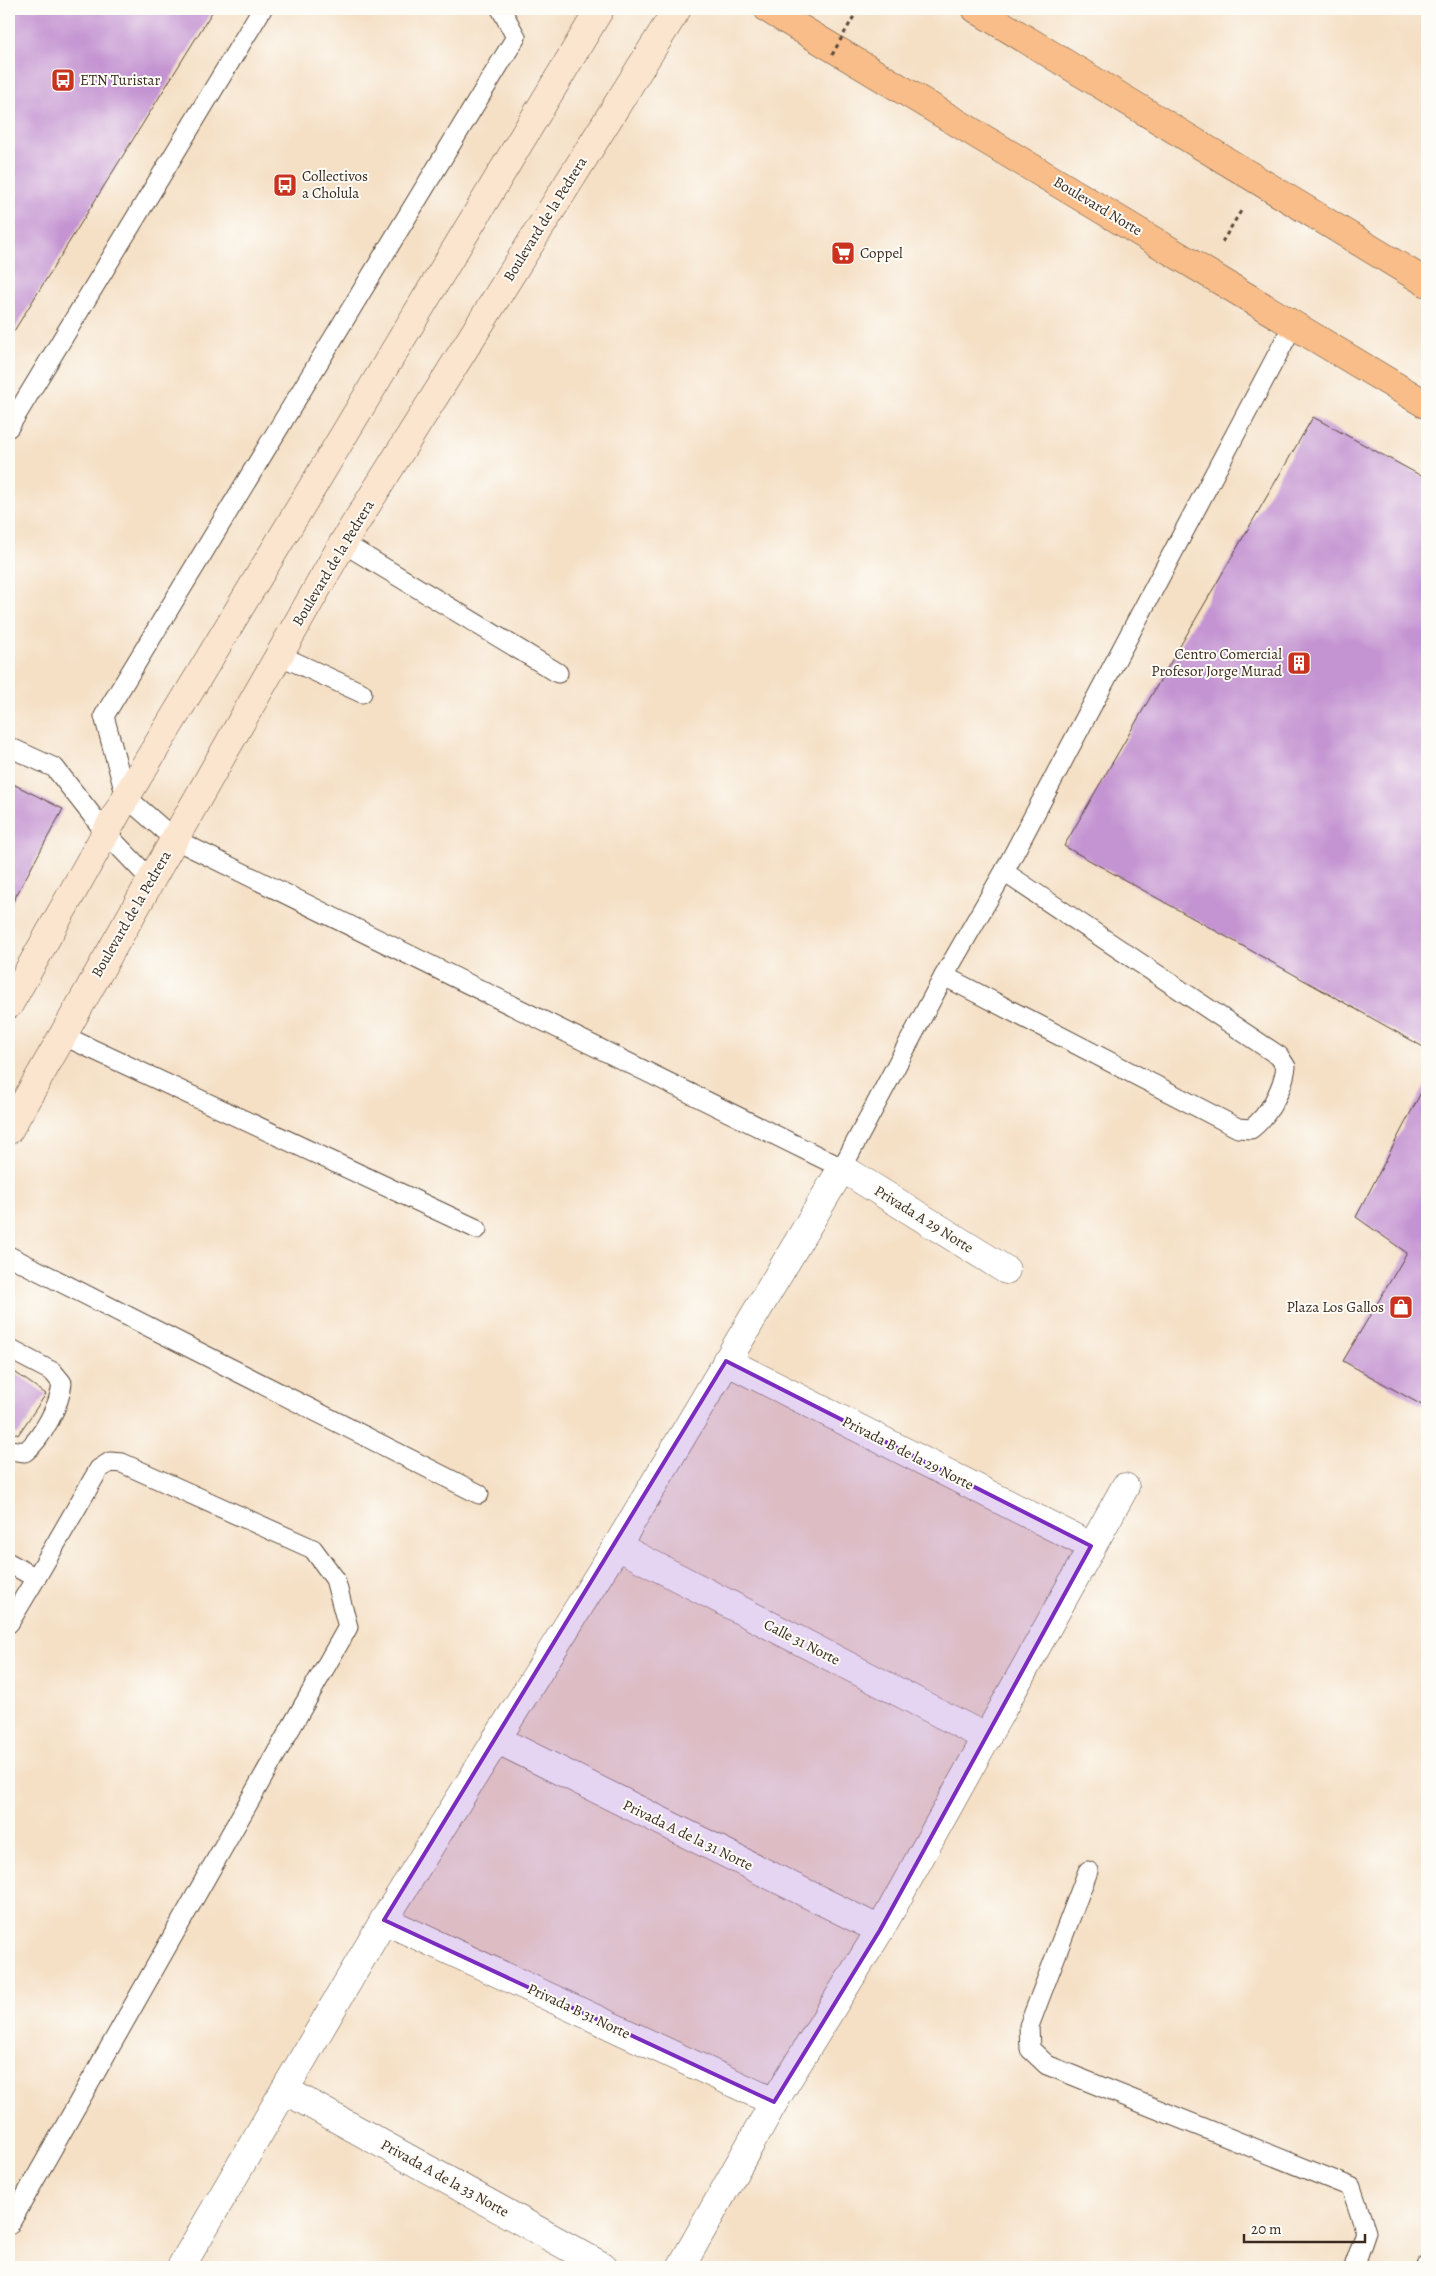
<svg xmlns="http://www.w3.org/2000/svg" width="1436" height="2276" font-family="Alegreya,serif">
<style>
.building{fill:#c494d2}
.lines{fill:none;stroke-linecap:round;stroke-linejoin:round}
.lane-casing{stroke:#574537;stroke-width:21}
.street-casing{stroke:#574537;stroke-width:29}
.secondary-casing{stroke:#574537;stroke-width:29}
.primary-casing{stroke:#574537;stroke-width:29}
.path{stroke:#574537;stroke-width:3;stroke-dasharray:4 4;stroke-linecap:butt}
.lane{stroke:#fff;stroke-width:19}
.street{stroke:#fff;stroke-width:28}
.secondary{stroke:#fce5cf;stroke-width:28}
.primary{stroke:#f8bd88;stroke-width:28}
.path-bridge{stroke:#574537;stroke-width:3;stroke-dasharray:4 4;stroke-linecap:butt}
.marked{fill:#7b2cbf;fill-opacity:0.2;stroke:#7b2cbf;stroke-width:4;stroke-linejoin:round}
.labels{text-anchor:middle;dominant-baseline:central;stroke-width:4;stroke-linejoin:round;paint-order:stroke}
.poi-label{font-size:15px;fill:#3b2a1e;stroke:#fdfcf7;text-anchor:start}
.street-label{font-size:15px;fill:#3b2a1e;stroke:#fdfcf7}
</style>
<rect width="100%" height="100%" fill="#fdfcf7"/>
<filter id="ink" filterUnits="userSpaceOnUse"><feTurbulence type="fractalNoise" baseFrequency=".02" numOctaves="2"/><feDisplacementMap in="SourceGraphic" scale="10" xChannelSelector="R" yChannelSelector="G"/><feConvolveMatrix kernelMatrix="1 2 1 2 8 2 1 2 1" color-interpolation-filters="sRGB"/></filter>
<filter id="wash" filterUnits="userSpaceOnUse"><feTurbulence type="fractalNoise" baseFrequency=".0096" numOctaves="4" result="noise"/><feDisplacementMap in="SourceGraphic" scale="20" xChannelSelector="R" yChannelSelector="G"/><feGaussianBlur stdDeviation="1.12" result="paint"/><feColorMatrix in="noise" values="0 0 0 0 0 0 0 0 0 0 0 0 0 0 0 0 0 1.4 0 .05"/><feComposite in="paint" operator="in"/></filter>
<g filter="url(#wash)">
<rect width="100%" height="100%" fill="#f5e0c6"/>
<g id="blocks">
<g class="building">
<polygon points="9,9 214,9 9,339"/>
<polygon points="1313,417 1427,479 1427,1049 1064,846"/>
<polygon points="9,782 63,809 9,909"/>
<polygon points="1427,1081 1427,1408 1343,1361 1407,1253 1356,1217"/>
<polygon points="9,1368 46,1394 18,1435 9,1429"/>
</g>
</g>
</g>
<g filter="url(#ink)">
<use href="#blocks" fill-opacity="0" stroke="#574537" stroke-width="1"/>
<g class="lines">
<g class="lane-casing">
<g id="lane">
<polyline points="501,9 516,37 104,716 126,797 174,839 842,1168 944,976"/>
<polyline points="9,427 262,9"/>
<polyline points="343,543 558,673"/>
<polyline points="279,655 362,693"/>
<polyline points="9,747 55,768 106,833 151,880"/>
<path d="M1004,872l275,184 7,11c-3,22 -17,48 -35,62l-13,-1 -294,-152 60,-104 289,-547"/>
<polyline points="62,1035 477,1229"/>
<polyline points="9,1256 479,1494"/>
<path d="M9,1349l44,23 9,11c-2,22 -20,55 -37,69l-16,-2"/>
<polyline points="9,1563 36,1578 99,1469 110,1462 122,1463 313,1549 335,1579 348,1627 9,2225"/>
<polyline points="9,1623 36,1578"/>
<polyline points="1088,1871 1029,2026 1030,2049 1047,2065 1351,2187 1366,2232 1354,2267"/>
<polyline points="1427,2267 1427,2266"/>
</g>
</g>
<g class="street-casing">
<g id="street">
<polyline points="726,1361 1091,1546"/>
<polyline points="617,1546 987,1738"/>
<polyline points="496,1739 880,1930"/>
<polyline points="384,1920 774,2102"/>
<polyline points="285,2090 604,2267"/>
<polyline points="181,2267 384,1920 617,1546 842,1168 1006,1270"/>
<polyline points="681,2267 774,2102 880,1930 1125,1487"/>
</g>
</g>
<g class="secondary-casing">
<g id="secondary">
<polyline points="9,1005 126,797 600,9"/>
<polyline points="9,1130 343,543 677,9"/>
</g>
</g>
<g class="primary-casing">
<g id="primary">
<polyline points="768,9 1427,405"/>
<polyline points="976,9 1427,283"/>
</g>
</g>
<polyline class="path" points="1222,242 1241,211"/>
<use href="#lane" class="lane"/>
<use href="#street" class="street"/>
<use href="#secondary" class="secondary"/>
<use href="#primary" class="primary"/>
<polyline class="path-bridge" points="832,55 858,9"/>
</g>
</g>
<path class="marked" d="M726,1361l365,185 -211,384 -106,172 -390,-182z"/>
<defs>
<g id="bus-square" transform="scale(1.25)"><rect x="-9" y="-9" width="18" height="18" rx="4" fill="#c8321e" stroke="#fdfcf7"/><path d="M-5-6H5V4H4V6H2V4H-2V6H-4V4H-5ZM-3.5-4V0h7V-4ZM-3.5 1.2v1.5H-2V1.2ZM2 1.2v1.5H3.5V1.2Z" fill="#fff"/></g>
<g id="supermarket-square" transform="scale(1.25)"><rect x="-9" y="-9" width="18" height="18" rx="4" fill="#c8321e" stroke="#fdfcf7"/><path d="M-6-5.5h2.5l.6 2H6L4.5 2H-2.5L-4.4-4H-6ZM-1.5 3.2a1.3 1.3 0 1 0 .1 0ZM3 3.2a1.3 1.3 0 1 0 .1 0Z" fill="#fff"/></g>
<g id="building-square" transform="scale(1.25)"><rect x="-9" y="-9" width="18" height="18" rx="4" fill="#c8321e" stroke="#fdfcf7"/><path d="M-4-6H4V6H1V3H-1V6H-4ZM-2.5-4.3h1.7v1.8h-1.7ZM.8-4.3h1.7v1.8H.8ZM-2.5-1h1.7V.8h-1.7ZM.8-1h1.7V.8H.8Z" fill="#fff"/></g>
<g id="shop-square" transform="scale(1.25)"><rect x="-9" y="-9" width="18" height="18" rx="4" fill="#c8321e" stroke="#fdfcf7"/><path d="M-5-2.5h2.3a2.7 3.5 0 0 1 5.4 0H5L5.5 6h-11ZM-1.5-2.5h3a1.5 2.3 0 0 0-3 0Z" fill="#fff"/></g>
</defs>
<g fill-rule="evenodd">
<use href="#bus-square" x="63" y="80"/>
<use href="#bus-square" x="285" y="185"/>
<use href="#supermarket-square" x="843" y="253"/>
<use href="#building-square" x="1299" y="663"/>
<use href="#shop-square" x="1401" y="1307"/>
</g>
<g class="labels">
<g class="poi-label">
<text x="80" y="80">ETN Turistar</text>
<text x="302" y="176">Collectivos<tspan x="302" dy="17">a Cholula</tspan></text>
<text x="860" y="253">Coppel</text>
<text x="1282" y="654" text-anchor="end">Centro Comercial<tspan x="1282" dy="17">Profesor Jorge Murad</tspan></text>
<text x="1384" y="1307" text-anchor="end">Plaza Los Gallos</text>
</g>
<g class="street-label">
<text transform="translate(1098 206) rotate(31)">Boulevard Norte</text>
<text transform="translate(545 219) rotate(-58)">Boulevard de la Pedrera</text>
<text transform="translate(333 563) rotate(-59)">Boulevard de la Pedrera</text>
<text transform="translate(131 914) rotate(-60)">Boulevard de la Pedrera</text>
<text transform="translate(924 1219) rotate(32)">Privada A 29 Norte</text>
<text transform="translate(908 1453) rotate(27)">Privada B de la 29 Norte</text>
<text transform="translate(802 1642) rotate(27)">Calle 31 Norte</text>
<text transform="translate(688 1835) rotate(26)">Privada A de la 31 Norte</text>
<text transform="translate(579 2011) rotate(25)">Privada B 31 Norte</text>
<text transform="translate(445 2178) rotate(29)">Privada A de la 33 Norte</text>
</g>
</g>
<rect width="1436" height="2276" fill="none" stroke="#fdfcf7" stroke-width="30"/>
<path d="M1244 2234v8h121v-8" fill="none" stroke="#3b2a1e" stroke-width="2.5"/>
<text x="1251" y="2234" font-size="15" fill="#3b2a1e" stroke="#fdfcf7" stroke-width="4" paint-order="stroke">20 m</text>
</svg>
